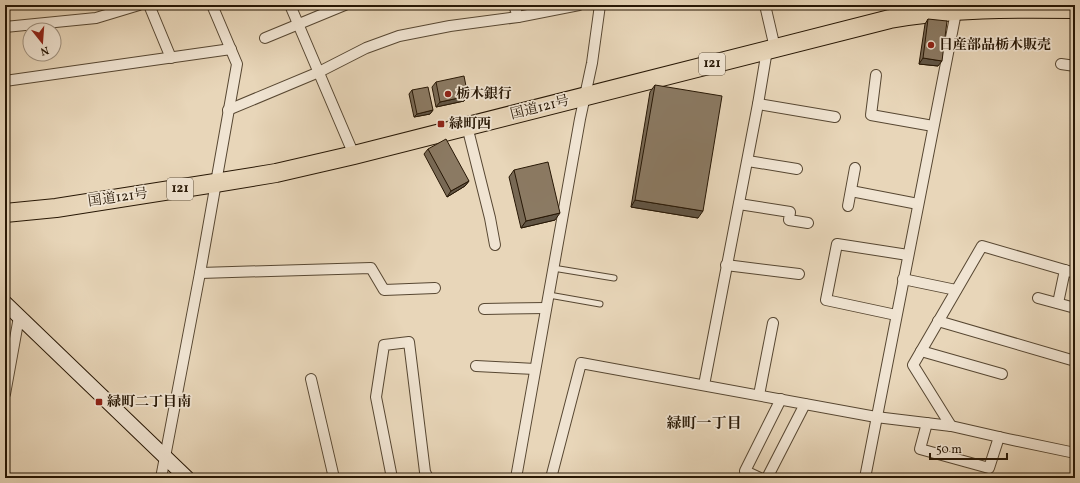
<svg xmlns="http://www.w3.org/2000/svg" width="1080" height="483" font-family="Vollkorn,'Noto Serif JP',serif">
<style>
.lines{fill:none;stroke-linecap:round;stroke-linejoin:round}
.lane-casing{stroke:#574732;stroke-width:7}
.street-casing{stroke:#574732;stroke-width:12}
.secondary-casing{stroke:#271705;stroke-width:16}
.highway-casing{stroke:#271705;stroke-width:20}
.lane{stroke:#f0e4d2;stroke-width:5}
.street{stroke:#f0e4d2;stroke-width:10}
.secondary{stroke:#f0e4d2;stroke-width:14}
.highway{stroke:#e8d6b9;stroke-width:18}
.wall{fill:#786955;stroke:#271705}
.shaded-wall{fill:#615545;stroke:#271705}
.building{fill:#8b7a63;stroke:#271705}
.poi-dot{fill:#8f2418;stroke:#f0e4d2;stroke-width:1.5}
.labels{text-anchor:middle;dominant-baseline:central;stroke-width:3.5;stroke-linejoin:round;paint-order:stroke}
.shield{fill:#f0e4d2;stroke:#635442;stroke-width:1}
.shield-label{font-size:13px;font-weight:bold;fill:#271705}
.poi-label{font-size:14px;font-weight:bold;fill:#271705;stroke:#f0e4d2;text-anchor:start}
.street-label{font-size:14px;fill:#271705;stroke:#f0e4d2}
.neighbourhood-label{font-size:15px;font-weight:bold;fill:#271705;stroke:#f0e4d2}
</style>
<rect width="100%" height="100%" fill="#e8d6b9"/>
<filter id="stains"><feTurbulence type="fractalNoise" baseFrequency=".005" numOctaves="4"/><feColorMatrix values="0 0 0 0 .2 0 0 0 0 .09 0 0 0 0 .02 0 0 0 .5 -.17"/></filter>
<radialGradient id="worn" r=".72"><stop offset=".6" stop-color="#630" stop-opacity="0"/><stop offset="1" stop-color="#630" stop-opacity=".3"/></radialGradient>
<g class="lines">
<g class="lane-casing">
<g id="lane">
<polyline points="553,268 614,278"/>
<polyline points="549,295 600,304"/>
</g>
</g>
<g class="street-casing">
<g id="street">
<polyline points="149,5 171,58"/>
<polyline points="290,5 354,155"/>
<polyline points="514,5 518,17"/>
<polyline points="765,5 775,48"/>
<polyline points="5,27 96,18 139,5"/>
<polyline points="265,38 345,5"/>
<polyline points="1061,64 1075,66"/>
<polyline points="876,75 871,115 933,126"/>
<polyline points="5,81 231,49"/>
<polyline points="758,104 835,117"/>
<polyline points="228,110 319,72 366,48 399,36 450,26 518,17 579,5"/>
<polyline points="467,126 490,218 495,245"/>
<polyline points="748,161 797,169"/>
<polyline points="851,191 918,204"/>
<polyline points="739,204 790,212 789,220 808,223"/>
<polyline points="848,206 855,168"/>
<polyline points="726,265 799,274"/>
<polyline points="200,273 371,268 384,290 435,288"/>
<polyline points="903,279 956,290"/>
<polyline points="1038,298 1075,308"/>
<polyline points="1058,303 1065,270"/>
<polyline points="484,309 546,308"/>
<polyline points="896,315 826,300 837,244 908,255"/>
<polyline points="938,321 1075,361"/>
<polyline points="921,351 1002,374"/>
<polyline points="476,366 535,369"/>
<polyline points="311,379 334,478"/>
<polyline points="704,385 758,104 767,50"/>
<polyline points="5,394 19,317"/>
<polyline points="759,395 773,323"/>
<polyline points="927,423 920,449 989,468 999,437"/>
<polyline points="951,426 913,365 982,246 1075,273"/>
<polyline points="161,478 200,273 237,64 212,5"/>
<polyline points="392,478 376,397 384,345 409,342 425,472 428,478"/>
<polyline points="516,478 580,119 592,63 600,5"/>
<polyline points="551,478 581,363 876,417 951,426 1008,439 1075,453"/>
<polyline points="760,478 745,471 781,399"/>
<polyline points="767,478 805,404"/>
<polyline points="865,478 957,7"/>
</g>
</g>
<g class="secondary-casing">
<polyline id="secondary" points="5,303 187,478"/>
</g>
<g class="highway-casing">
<path id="highway" d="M5,213l51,-5 159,-25 61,-10 78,-18 536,-136c61,-11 123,-11 185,-10"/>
</g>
<use href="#lane" class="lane"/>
<use href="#street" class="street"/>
<use href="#secondary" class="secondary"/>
<use href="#highway" class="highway"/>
</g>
<g class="wall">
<polygon points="928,19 938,66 919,64 925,24"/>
<polygon points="436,82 464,101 436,107 432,87"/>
<polygon points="655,85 698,218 631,207 650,92"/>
<polygon points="412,90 433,110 430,114 414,117 409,94"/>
<polygon points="428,149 469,181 465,186 447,197 424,154"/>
<polygon points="514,170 555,220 521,228 509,177"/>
</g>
<g class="shaded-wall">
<polygon points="923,58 942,61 938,66 919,64"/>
<polygon points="468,96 464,101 436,107 440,102"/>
<polygon points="433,110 430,114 414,117 417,114"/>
<polygon points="469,181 465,186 447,197 451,191"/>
<polygon points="635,200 703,211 698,218 631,207"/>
<polygon points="560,213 555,220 521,228 526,221"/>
</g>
<g class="building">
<polygon points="928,19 947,21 942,61 923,58"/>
<polygon points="464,76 468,96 440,102 436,82"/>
<polygon points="655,85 722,96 703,211 635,200"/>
<polygon points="428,87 433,110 417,114 412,90"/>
<polygon points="446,139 469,181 451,191 428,149"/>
<polygon points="548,162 560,213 526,221 514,170"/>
</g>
<g class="poi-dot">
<circle cx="931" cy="45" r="4"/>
<circle cx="448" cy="94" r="4"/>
<rect x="437" y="120" width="8" height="8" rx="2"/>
<rect x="95" y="398" width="8" height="8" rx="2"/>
</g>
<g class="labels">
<g class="shield">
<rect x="699" y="53" width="26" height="22" rx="3"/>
<rect x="167" y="178" width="26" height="22" rx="3"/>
</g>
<g class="shield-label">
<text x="712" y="64">121</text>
<text x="180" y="189">121</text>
</g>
<g class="poi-label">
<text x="939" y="45">日産部品栃木販売</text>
<text x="456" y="94">栃木銀行</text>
<text x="449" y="124">緑町西</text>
<text x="107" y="402">緑町二丁目南</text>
</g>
<g class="street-label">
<text transform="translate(540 108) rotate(-14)">国道121号</text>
<text transform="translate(118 198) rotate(-8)">国道121号</text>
</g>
<g class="neighbourhood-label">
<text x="704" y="424">緑町一丁目</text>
</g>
</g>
<rect width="1080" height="483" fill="none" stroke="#e8d6b9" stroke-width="20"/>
<rect x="6" y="6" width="1068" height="471" fill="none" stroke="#271705" stroke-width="2"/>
<rect x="10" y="10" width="1060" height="463" fill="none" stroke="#271705"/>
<g transform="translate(42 42) rotate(163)"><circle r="19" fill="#f0e4d2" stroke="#a09280"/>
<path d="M0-3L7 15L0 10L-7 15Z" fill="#8f2418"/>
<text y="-6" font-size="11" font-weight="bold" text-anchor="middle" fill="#271705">N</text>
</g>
<path d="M930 453v6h77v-6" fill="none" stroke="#271705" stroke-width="2"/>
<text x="936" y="453" font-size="12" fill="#271705" stroke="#f0e4d2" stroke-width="3" paint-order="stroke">50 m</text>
<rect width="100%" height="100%" filter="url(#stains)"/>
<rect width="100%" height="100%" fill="url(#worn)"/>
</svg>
